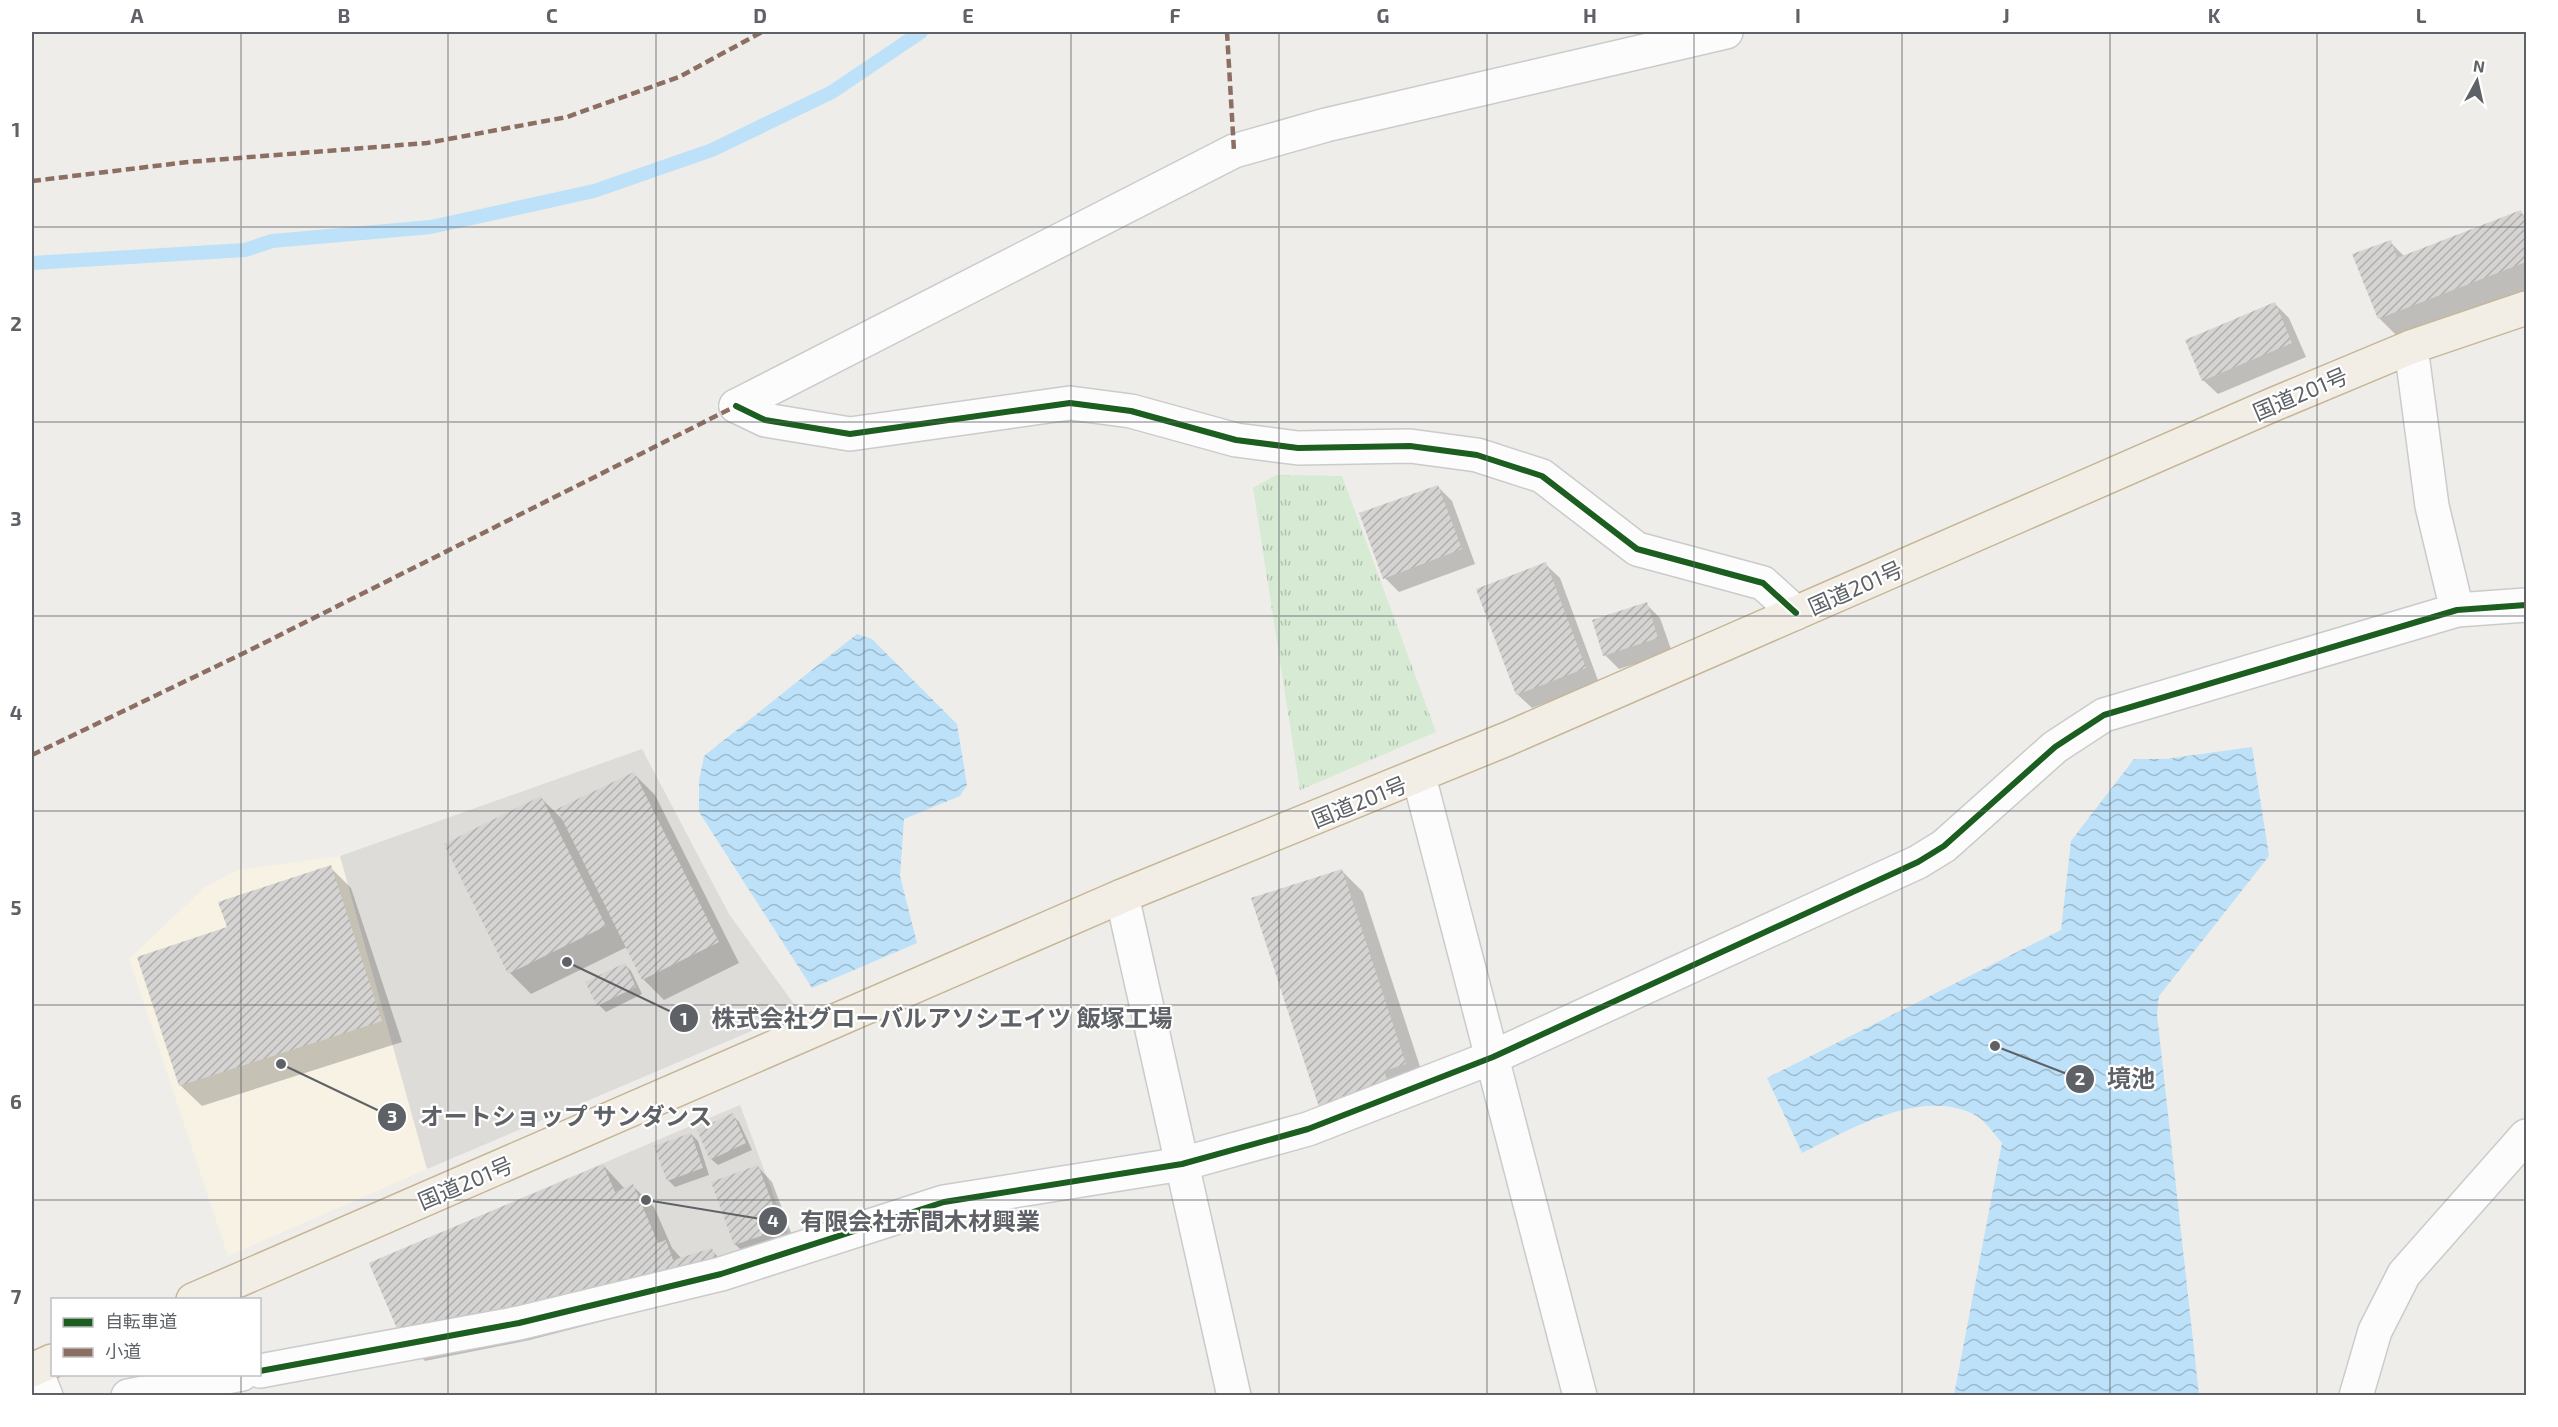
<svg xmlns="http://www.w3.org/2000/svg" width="2558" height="1427" font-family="'Exo 2','Noto Sans JP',sans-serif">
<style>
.commercial{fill:#f7f2e3}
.industrial{fill:#dedcd9}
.grass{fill:url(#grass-tufts)}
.water{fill:url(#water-waves)}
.shadow{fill:#0003}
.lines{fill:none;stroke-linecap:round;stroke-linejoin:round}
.stream{stroke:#bde1f8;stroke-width:14}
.building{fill:url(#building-hatch)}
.minor-casing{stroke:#cacbcb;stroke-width:36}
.trunk-casing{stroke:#c7b695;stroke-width:36}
.minor{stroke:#fcfcfc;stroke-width:33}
.trunk{stroke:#f2eee6;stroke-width:33}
.quiet{stroke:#8d6e63;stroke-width:4.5;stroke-dasharray:9 4.5;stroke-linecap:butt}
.cycleway-casing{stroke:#fff;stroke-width:10}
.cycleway{stroke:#1b5e20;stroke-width:6}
.grid{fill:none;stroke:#5e6267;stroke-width:1.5;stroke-opacity:0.55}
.labels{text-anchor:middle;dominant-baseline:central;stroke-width:4.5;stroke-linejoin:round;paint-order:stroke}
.street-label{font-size:22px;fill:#5e6267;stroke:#fff}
.leader{fill:none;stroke:#5e6267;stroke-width:2}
.callout-dot{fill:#5e6267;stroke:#fff;stroke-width:2}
.mark-label{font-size:18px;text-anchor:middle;font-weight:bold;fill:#fff}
.callout-label{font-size:24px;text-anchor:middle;font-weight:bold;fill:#5e6267;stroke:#fff;stroke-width:4.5;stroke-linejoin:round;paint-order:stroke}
.neatline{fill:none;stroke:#5e6267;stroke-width:2}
.grid-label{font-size:20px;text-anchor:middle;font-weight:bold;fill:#5e6267}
</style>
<defs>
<pattern id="grass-tufts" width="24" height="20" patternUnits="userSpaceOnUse" patternTransform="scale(1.5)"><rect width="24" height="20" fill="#d7ead4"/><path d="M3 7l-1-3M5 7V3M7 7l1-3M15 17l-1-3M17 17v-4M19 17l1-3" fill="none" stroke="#b2c1b0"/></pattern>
<pattern id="water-waves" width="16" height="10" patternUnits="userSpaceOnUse" patternTransform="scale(1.5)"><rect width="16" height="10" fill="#bde1f8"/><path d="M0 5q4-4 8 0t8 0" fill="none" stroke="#9dbacd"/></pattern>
<pattern id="building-hatch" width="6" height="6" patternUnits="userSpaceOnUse" patternTransform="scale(1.5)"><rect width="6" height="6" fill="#d5d4d2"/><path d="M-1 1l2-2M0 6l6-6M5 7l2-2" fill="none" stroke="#b0afae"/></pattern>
</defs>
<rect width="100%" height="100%" fill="#eeede9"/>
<polygon class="commercial" points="340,856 427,1169 228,1256 129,959 204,888 237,870"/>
<g class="industrial">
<polygon points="642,749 729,914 799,1011 427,1169 340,856"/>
<polygon points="740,1105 789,1237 718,1265 402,1340 369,1263"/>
</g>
<polygon class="grass" points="1276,475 1342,476 1436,732 1300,790 1253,488"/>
<g class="water">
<polygon points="857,634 872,639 957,724 967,785 960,796 904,819 900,876 917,943 812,988 699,812 699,781 704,756"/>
<path d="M2252,747l17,109 -110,140 -2,18 42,381h-245l48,-252c-7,-8 -16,-21 -25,-27 -53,-30 -127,13 -175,37l-35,-75 294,-148 10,-89 63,-82h31z"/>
</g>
<g class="shadow">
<polygon points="2521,212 2526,218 2526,291 2400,339 2379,318 2390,242 2405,257"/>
<polygon points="2275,304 2289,318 2306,357 2218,394 2203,380"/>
<polygon points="1437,486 1452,501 1475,564 1399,592 1385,578"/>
<polygon points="1545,564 1560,578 1599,683 1532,708 1517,694"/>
<polygon points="1646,604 1660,618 1672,652 1619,669 1605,655"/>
<polygon points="634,774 655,795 739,963 664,1000 643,979 627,947 531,994 510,973 541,798 563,820"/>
<polygon points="330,867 351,888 402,1042 202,1106 180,1085 229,928"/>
<polygon points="1342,871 1363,892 1426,1085 1341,1128"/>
<polygon points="624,964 631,971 642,994 606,1012 599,1005"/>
<polygon points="732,1115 739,1122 752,1150 718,1165 711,1159"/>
<polygon points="691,1134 698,1141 709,1175 675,1187 668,1180"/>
<polygon points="603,1165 625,1189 633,1186 654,1207 672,1248 682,1259 711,1250 733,1271 738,1286 530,1340 425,1361 403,1339"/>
<polygon points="758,1167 772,1182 795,1243 750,1259 736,1245 713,1183"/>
</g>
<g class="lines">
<polyline class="stream" points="32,263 245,250 272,241 431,227 594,191 712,150 832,92 921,32"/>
</g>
<g class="building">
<polygon points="2521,210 2526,225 2526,262 2378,319 2352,254 2391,240 2397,258"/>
<polygon points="2275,302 2292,343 2202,381 2185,340"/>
<polygon points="1438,485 1462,549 1383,579 1359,513"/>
<polygon points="1546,562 1586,668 1516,695 1476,589"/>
<polygon points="1647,602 1658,638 1603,656 1592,620"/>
<polygon points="634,772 719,942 642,980 557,809"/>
<polygon points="541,796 606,926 508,974 444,844"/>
<polygon points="331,865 382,1021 179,1086 137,957 227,927 218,902"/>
<polygon points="1342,869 1406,1064 1384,1071 1389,1085 1319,1107 1251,898"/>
<polygon points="625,963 636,987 597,1006 585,982"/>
<polygon points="733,1113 746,1143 710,1160 697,1130"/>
<polygon points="691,1133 703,1168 667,1181 654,1146"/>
<polygon points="603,1164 615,1192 633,1184 658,1243 666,1240 673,1260 712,1248 718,1265 402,1340 369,1263"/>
<polygon points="758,1165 782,1229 734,1245 711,1182"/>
</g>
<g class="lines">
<g class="minor-casing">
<g id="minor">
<polyline points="2411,347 2432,506 2457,610"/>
<polyline points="736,406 765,420 850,434 1070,403 1131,411 1236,440 1298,448 1410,446 1477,455 1542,476 1637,549 1763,583 1796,613"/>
<polyline points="736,406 1234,151 1326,125 1726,32"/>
<polyline points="1419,777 1580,1396"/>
<polyline points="1122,896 1234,1396"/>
<polyline points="35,1368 46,1396"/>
<polyline points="260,1371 519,1323 721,1274 944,1202 1182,1164 1308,1129 1493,1057 1918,862 1944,846 2055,747 2104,715 2457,610 2526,605"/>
<polyline points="128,1396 242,1374"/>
<polyline points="2356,1396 2375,1331 2404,1274 2526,1136"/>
</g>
</g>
<g class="trunk-casing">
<g id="trunk">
<polyline points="193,1300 1122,896 1507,739 2272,405 2411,347 2526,308"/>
<polyline points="32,1370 52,1361"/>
</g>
</g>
<use href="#minor" class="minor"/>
<use href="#trunk" class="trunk"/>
<g class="quiet">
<polyline points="1227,32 1234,151"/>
<polyline points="32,181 188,162 427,143 567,117 679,77 762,32"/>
<polyline points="32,755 246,652 736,406"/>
</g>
<g class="cycleway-casing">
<g id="cycleway">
<polyline points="736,406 765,420 850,434 1070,403 1131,411 1236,440 1298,448 1410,446 1477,455 1542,476 1637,549 1763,583 1796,613"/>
<polyline points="260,1371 519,1323 721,1274 944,1202 1182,1164 1308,1129 1493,1057 1918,862 1944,846 2055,747 2104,715 2457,610 2526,605"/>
</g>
</g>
<use href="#cycleway" class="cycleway"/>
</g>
<path class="grid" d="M241,32v1268M448,32v1364M656,32v1364M864,32v1364M1071,32v1364M1279,32v1364M1487,32v1364M1694,32v1364M1902,32v1364M2110,32v1364M2317,32v1364M32,227h2494M32,422h2494M32,616h2494M32,811h2494M32,1005h2494M32,1200h2494M241,1374v22"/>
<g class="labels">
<g class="street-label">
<text transform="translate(2300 393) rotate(-23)">国道201号</text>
<text transform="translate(1855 587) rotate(-24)">国道201号</text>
<text transform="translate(1359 801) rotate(-22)">国道201号</text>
<text transform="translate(465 1182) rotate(-23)">国道201号</text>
</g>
</g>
<path class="leader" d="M567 962L684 1018M1995 1046L2080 1079M281 1064L392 1117M646 1200L773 1221"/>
<g class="callout-dot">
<circle cx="567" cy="962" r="6"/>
<circle cx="1995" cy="1046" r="6"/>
<circle cx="281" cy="1064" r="6"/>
<circle cx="646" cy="1200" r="6"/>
<circle cx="684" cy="1018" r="15"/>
<circle cx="2080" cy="1079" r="15"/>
<circle cx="392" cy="1117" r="15"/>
<circle cx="773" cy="1221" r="15"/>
</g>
<g class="mark-label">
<text x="684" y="1025">1</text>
<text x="2080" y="1085">2</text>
<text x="392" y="1123">3</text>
<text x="773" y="1227">4</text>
</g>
<g class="callout-label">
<text x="942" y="1027">株式会社グローバルアソシエイツ 飯塚工場</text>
<text x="2131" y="1087">境池</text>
<text x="566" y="1125">オートショップ サンダンス</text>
<text x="920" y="1230">有限会社赤間木材興業</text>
</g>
<rect width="2558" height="1427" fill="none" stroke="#ffffff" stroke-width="66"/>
<rect x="51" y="1298" width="210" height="78" fill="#ffffff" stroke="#bfc0c2" stroke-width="1.5"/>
<rect x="63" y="1318" width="30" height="9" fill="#1b5e20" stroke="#bfc0c2" stroke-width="1.5"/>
<text x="105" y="1328" font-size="18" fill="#5e6267">自転車道</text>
<rect x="63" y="1348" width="30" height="9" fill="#8d6e63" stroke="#bfc0c2" stroke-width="1.5"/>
<text x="105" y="1358" font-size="18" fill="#5e6267">小道</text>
<g transform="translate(2477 81) rotate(8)" stroke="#ffffff" stroke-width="4.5" paint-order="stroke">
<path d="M0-4.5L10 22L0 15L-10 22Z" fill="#5e6267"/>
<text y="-9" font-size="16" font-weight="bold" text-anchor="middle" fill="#5e6267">N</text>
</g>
<rect x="33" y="33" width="2492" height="1361" class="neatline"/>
<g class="grid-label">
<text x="137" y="23">A</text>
<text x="344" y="23">B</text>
<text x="552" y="23">C</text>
<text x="760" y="23">D</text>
<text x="968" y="23">E</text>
<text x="1175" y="23">F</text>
<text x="1383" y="23">G</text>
<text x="1590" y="23">H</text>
<text x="1798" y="23">I</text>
<text x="2006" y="23">J</text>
<text x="2214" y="23">K</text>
<text x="2421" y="23">L</text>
<text x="16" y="137">1</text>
<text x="16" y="331">2</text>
<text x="16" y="526">3</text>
<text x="16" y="720">4</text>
<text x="16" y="915">5</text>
<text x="16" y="1109">6</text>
<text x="16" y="1304">7</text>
</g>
</svg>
